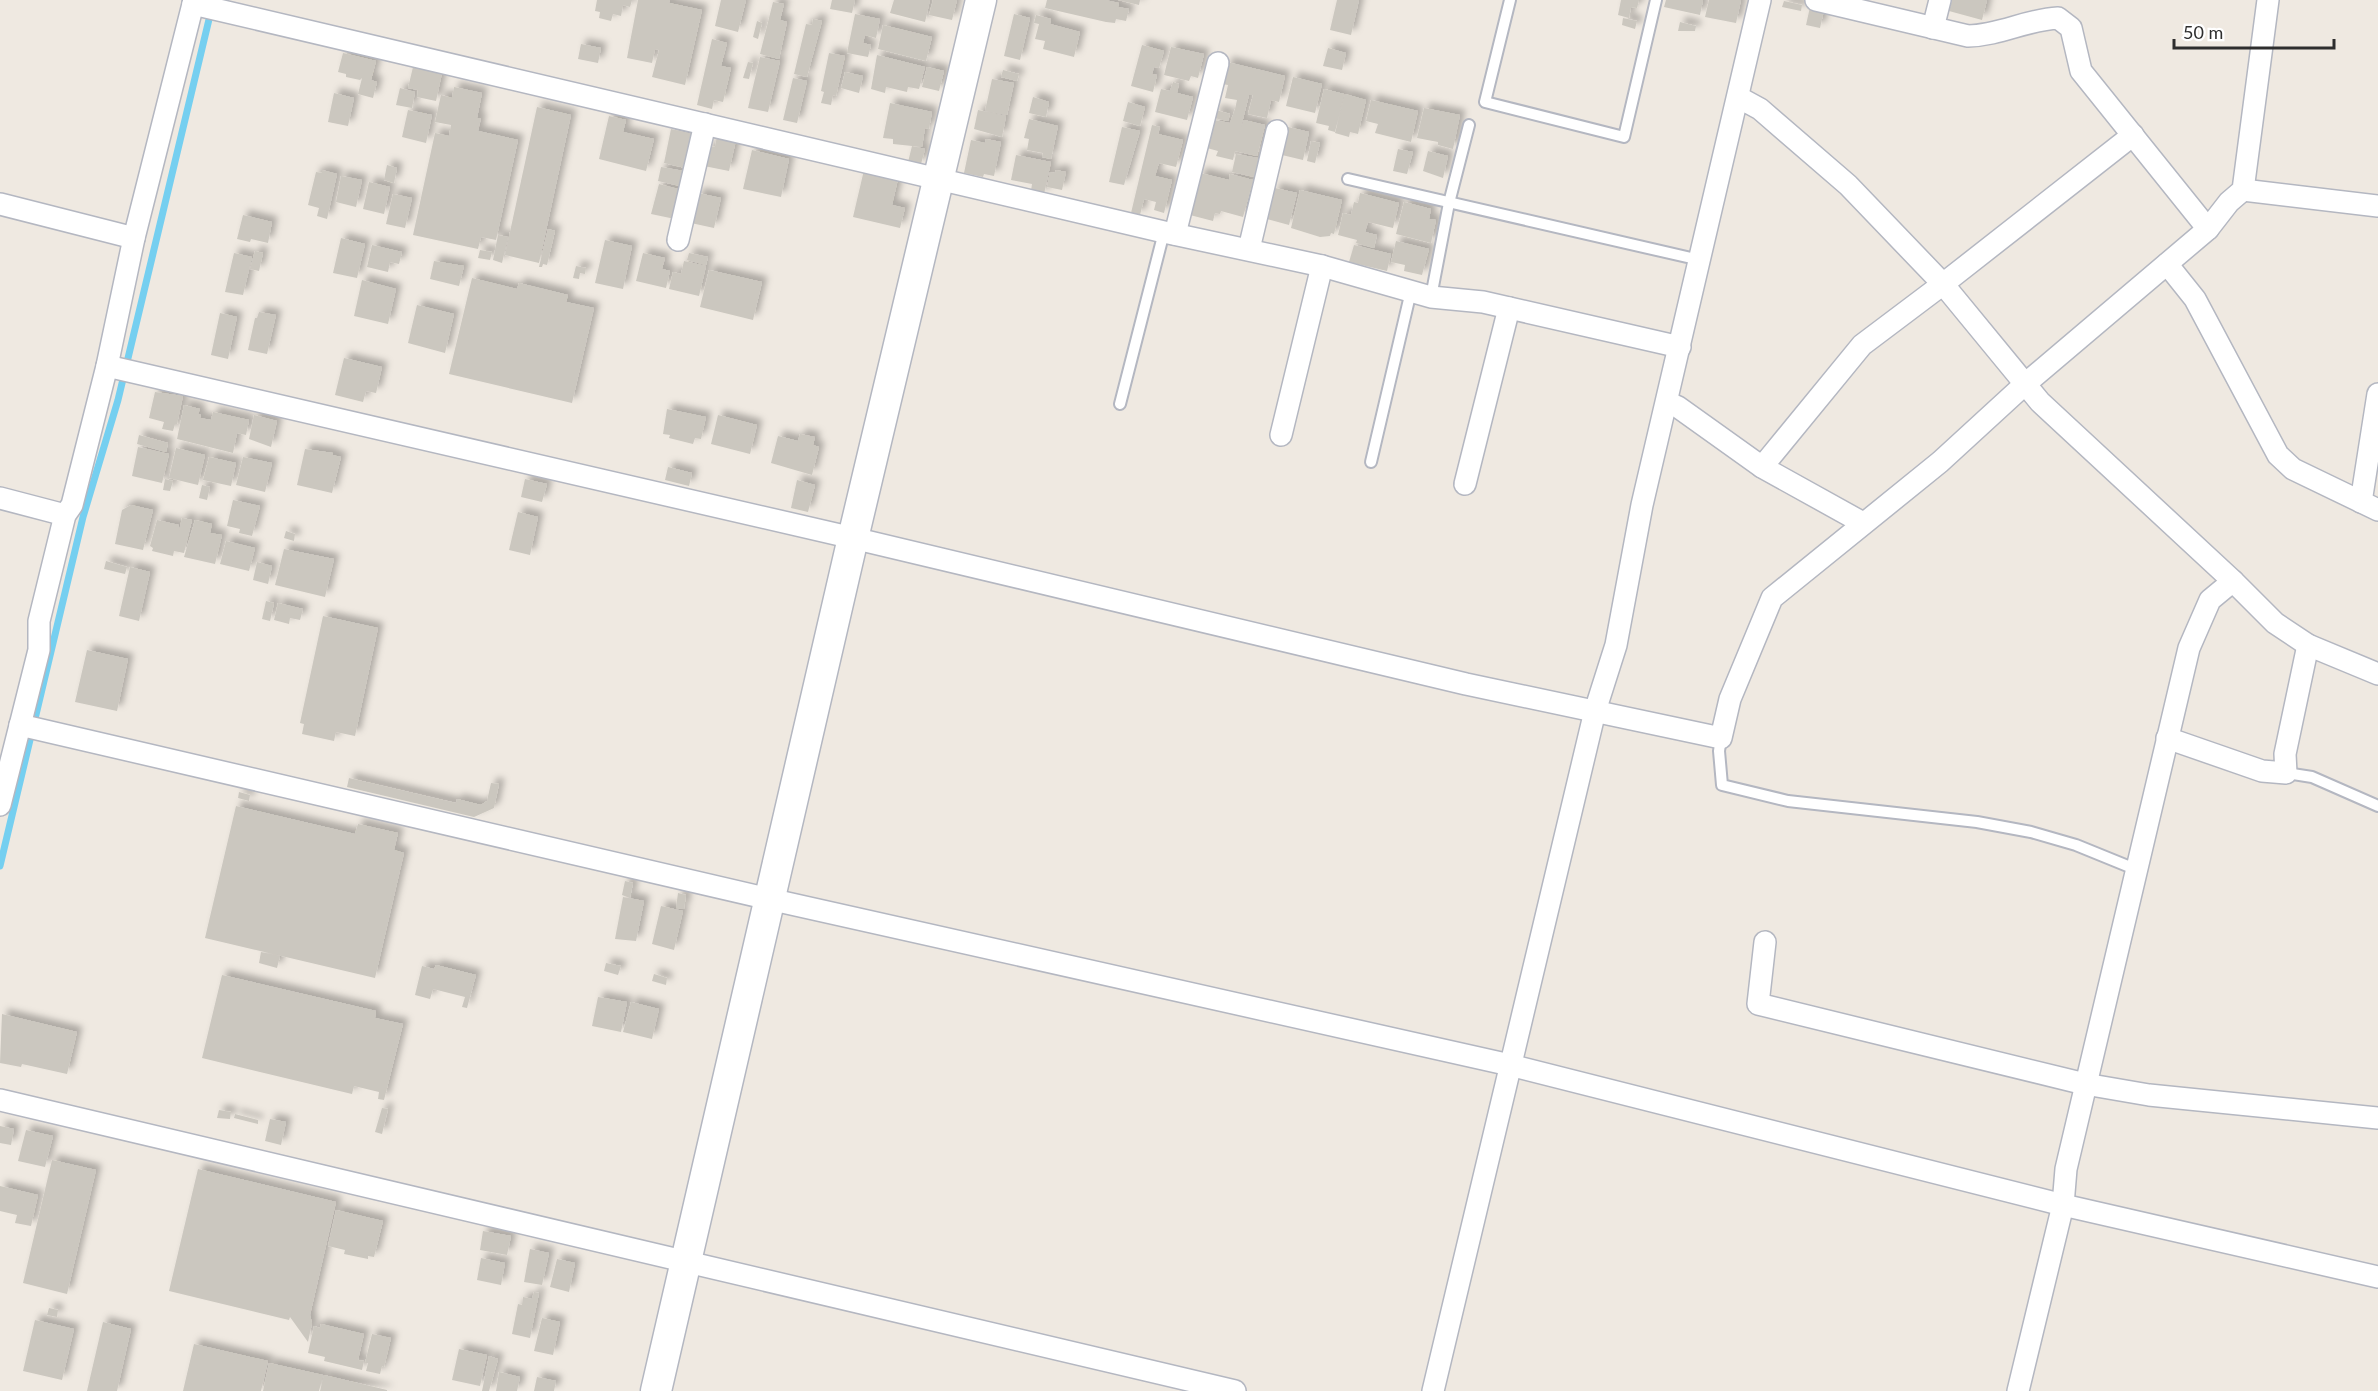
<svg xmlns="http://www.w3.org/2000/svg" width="2378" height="1391" font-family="Lato,sans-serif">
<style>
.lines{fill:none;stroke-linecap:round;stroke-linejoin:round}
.stream{stroke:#75cff0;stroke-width:7}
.building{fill:#cbc7bf;filter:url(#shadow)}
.lane-casing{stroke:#b4b7c1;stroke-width:14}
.street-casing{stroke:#b4b7c1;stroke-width:24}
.secondary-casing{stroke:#b4b7c1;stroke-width:33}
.lane{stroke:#fff;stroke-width:10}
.street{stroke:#fff;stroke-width:21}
.secondary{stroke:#fff;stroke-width:30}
</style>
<defs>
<filter id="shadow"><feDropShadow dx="5.5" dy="-5.5" stdDeviation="3" flood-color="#0004"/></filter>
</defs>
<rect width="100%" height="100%" fill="#efe9e1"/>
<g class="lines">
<polyline class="stream" points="0,866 83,517 118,400 211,11"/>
</g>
<g class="building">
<polygon points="597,0 632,0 630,7 623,5 621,16 613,14 611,21 599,18 600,12 595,11"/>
<polygon points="638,0 670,0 669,3 702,10 685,85 652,77 659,50 655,49 652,63 627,58"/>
<polygon points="721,0 746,0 738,32 715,26"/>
<polygon points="832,0 855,0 852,13 830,9"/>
<polygon points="894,0 930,0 925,22 890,13"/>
<polygon points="933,0 957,0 952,20 929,15"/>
<polygon points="1047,0 1105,0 1119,3 1118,7 1129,9 1126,21 1116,19 1115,23 1106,22 1045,8"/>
<polygon points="1118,0 1140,0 1139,5"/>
<polygon points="1337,0 1359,0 1351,35 1330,30"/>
<polygon points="1621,0 1639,0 1637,8 1631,7 1629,18 1618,15"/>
<polygon points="1666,0 1703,0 1700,15 1664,7"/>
<polygon points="1709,0 1741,0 1736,23 1705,17"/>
<polygon points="1952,0 1987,0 1982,20 1949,11"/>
<polygon points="1784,1 1802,5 1801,11 1782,7"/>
<polygon points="773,2 784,4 780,20 787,22 779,59 760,54"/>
<polygon points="1810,7 1824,10 1820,28 1806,25"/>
<polygon points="855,14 880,19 876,38 865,35 863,43 871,45 868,57 847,53"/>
<polygon points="1014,14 1030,18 1020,60 1004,56"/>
<polygon points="1036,15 1051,19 1050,24 1080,32 1074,57 1043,49 1045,41 1035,39 1039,24 1034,23"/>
<polygon points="1623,18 1637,21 1635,29 1622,25"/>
<polygon points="813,19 822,21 807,77 794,74 806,24 812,25"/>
<polygon points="757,21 762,23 758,39 753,37"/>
<polygon points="1680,22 1696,26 1695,31 1678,31"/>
<polygon points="883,25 932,37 926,61 878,49"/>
<polygon points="712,39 727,43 721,66 731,68 723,102 714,100 712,109 697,105"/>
<polygon points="581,44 601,48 598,63 578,59"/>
<polygon points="1142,45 1164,51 1159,68 1154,67 1152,74 1157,75 1153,92 1131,86"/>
<polygon points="1171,47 1204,54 1198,78 1191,76 1189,81 1164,75"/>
<polygon points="1328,48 1346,53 1342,70 1323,66"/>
<polygon points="343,53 376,61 371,80 377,82 373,98 358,94 362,78 360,80 346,77 346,74 338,72"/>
<polygon points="829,53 845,56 836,96 833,95 831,105 821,103 824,92 821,91"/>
<polygon points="877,55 925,67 919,89 908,87 907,92 886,87 885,93 871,89"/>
<polygon points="760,57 780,61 768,112 748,108"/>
<polygon points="748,62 753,63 749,79 743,78"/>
<polygon points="1227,62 1285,76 1279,102 1271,100 1267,118 1248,114 1253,95 1249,95 1239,135 1244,120 1265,125 1257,156 1235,151 1233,160 1216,156 1218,151 1207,148 1214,120 1230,123 1235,109 1237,100 1225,98 1228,85 1222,84"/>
<polygon points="413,67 442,73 436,101 417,97 418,90 408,88"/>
<polygon points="927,67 944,71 939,91 922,87"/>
<polygon points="1003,70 1019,74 1017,81 1001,77"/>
<polygon points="845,72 863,76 859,93 841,88"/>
<polygon points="1293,77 1322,84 1315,113 1286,106"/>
<polygon points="793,78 807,81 797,123 783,120"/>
<polygon points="992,79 1014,83 1007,115 985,111"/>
<polygon points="1173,82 1179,84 1177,93 1193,97 1187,120 1155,112 1161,89 1170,91"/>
<polygon points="454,87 482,93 477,118 481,118 478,131 518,140 496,240 481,237 478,249 413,235 435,133 449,136 451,125 435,122 441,95 452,98"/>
<polygon points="400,88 415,92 412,108 396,105"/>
<polygon points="1324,89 1344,94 1335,132 1328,130 1329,126 1316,123"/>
<polygon points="334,93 354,98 348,126 328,122"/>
<polygon points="1345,94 1366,100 1358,134 1350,132 1349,137 1335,133"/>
<polygon points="1033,97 1049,102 1046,117 1029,113"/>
<polygon points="1371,100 1418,111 1411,142 1375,133 1378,124 1366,121"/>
<polygon points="1128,102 1145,107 1140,126 1123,121"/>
<polygon points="890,103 932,112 929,129 925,128 922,147 893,144 893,139 883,138"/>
<polygon points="537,107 571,115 539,263 505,255"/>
<polygon points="1424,108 1460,115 1453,149 1438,145 1438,142 1417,138"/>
<polygon points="408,110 432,115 426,143 402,137"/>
<polygon points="978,110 1006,116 1002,137 974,129"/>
<polygon points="1216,110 1230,114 1228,121 1214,118"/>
<polygon points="609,116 626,120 623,132 654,139 646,171 599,159"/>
<polygon points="1029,119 1058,126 1051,159 1042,157 1043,153 1027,150 1029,139 1024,138"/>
<polygon points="1152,125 1160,127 1158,134 1183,140 1176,167 1159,163 1155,176 1172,180 1164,213 1154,210 1156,202 1144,199 1140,215 1131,213"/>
<polygon points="1122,127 1140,131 1124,185 1109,182"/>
<polygon points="1288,127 1309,132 1303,160 1282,155"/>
<polygon points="671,129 692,134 685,168 664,163"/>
<polygon points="717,136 736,140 729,171 704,166 709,146 715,147"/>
<polygon points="986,139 1001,142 994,176 984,174 983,177 964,173 971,140 985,143"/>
<polygon points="1311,141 1320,143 1315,163 1307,161"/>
<polygon points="912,146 925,149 921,164 908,162"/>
<polygon points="1398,149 1413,152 1407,174 1393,171"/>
<polygon points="752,150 789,159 781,197 743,189"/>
<polygon points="1428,151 1448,156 1443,178 1423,171"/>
<polygon points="1236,154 1258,158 1254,177 1232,172"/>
<polygon points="1016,155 1051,162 1044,194 1031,191 1032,184 1011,180"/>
<polygon points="387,165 397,168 394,183 384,180"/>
<polygon points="661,167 684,171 680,186 658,181"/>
<polygon points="322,170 337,174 327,219 317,216 319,208 308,205 316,172 322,173"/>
<polygon points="864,170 898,179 892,205 905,208 900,228 853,217"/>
<polygon points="1056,170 1066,172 1062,190 1047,187 1050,172 1055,173"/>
<polygon points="1200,173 1229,180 1230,174 1253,180 1243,217 1221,211 1220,214 1215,213 1213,221 1190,215"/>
<polygon points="341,176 362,180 356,207 336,202"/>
<polygon points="369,182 390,187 384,214 363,209"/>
<polygon points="659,184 682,190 675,219 651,214"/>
<polygon points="1275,188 1297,193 1289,225 1267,219"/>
<polygon points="1300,190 1342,200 1334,234 1331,233 1330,236 1320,237 1291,228"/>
<polygon points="698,193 721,198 714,228 691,223"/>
<polygon points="1360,193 1399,203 1393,228 1368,222 1365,232 1377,235 1374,248 1356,243 1357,240 1338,235 1343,213 1351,215 1354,202 1358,203"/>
<polygon points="393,194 412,198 405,228 386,224"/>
<polygon points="1404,202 1431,209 1429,219 1436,220 1431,243 1396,234"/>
<polygon points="243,215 272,222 268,243 251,239 250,242 237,239"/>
<polygon points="548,229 555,231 547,265 543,264 542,267 539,267"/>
<polygon points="498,235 508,237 502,263 493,260"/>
<polygon points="341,238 365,244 357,278 333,273"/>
<polygon points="605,240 632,246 623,289 595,283"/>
<polygon points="1396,241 1429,249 1422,275 1404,271 1405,265 1391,262"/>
<polygon points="372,245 402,252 399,264 390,262 388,272 367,267"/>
<polygon points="1354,245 1391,254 1387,271 1349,262"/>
<polygon points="480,250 492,252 490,260 478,258"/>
<polygon points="255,251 263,253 259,271 250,269"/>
<polygon points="234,253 252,257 243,295 225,292"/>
<polygon points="643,253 665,258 662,269 670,271 666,288 636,281"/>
<polygon points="689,253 708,257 706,265 687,260"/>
<polygon points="434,261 464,266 459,286 430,279"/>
<polygon points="684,261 706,266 699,296 669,289 673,272 681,274"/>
<polygon points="576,266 586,268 585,274 580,273 579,279 573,278"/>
<polygon points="709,270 762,282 753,320 700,307"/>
<polygon points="472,278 517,289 519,283 568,295 566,302 594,308 572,403 449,374"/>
<polygon points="362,280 396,289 388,324 354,316"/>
<polygon points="417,305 454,314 445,353 408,343"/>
<polygon points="259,312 276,315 267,354 248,350 255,318 257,318"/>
<polygon points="220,313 237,317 228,359 211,355"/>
<polygon points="344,358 382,367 376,393 366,391 363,402 335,395"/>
<polygon points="155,392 183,396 177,424 175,424 173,431 162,429 164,422 149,418"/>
<polygon points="184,405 200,409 198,414 201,415 200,418 211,420 213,412 249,420 246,435 237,433 233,453 177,439"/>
<polygon points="667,409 706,417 701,439 695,438 693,444 669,438 670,435 663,434"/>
<polygon points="254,415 277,421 271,447 249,439"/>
<polygon points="718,415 757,425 750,454 711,444"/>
<polygon points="800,434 815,437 813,445 819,447 812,475 771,463 778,436 798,441"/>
<polygon points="139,435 168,443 166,452 137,444"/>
<polygon points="138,447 169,454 162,483 132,476"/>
<polygon points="176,448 205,455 198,485 169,478"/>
<polygon points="305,449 333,453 332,455 341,457 332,493 297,485"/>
<polygon points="209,457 236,463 231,486 203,480"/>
<polygon points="243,457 272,463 265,492 236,485"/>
<polygon points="668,467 692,473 689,486 665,480"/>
<polygon points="165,479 173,481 170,491 163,490"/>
<polygon points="525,479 547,484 542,502 521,497"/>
<polygon points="797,480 815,485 808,512 791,508"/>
<polygon points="202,485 210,487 207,500 199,498"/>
<polygon points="233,500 260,506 252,536 239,533 240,529 227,526"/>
<polygon points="131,505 153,510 143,550 115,544 122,510"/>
<polygon points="518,512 538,517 530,555 509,550"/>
<polygon points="182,518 192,520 184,553 174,551 173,556 152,551 153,548 150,546 157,520 179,525 179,531"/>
<polygon points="195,520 212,524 210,533 222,535 215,564 184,557"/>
<polygon points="286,531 295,534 294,541 284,538"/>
<polygon points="226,541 255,548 249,571 220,564"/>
<polygon points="284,549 334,559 325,597 275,585"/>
<polygon points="106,561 127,567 125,574 104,569"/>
<polygon points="257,562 272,566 268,584 253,580"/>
<polygon points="130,567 150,572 139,621 119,616"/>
<polygon points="266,601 274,603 270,621 262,619"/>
<polygon points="278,603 303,609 300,620 290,618 289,624 274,620"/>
<polygon points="323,616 378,628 355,736 336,732 334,741 302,734 304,724 300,723"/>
<polygon points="87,650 128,659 117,711 75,702"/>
<polygon points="349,778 456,803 457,799 481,805 487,801 491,783 499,784 494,808 474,817 347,787"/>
<polygon points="239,792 250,795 249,801 238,798"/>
<polygon points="236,806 355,834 358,824 398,833 394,850 404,853 375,978 205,938"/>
<polygon points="625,881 633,883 630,898 622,895"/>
<polygon points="678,893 686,895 684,909 676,908"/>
<polygon points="623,897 644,901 636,941 615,939"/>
<polygon points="661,906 683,911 674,950 652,944"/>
<polygon points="261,952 280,956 277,968 259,963"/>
<polygon points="606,963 621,966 618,975 604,971"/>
<polygon points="436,965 476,975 467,1008 462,1007 465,997 433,989 430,999 415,995 422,966 434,969"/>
<polygon points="654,974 667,978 666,985 652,981"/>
<polygon points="222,975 376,1011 375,1018 403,1024 384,1100 378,1099 379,1092 354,1086 352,1094 202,1058"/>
<polygon points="598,997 627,1002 621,1032 592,1026"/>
<polygon points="631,1002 659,1009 652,1039 623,1032"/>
<polygon points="2,1014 77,1032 67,1074 22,1064 21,1067 0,1063"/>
<polygon points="382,1108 388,1109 382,1134 375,1132"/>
<polygon points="219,1110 231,1112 230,1119 217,1118"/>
<polygon points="235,1114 258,1120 258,1124 234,1118"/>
<polygon points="270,1119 286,1122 281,1145 265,1141"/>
<polygon points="0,1126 14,1129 11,1145 0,1143"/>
<polygon points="26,1130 53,1136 45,1167 18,1161"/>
<polygon points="52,1160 96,1170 67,1294 23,1283"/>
<polygon points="198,1169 336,1202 310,1315 312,1323 308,1342 290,1317 289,1320 169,1291"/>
<polygon points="0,1186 38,1195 31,1226 15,1223 17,1215 0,1211"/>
<polygon points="336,1210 383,1221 374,1257 368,1256 368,1259 344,1254 345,1250 328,1246"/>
<polygon points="483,1231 511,1236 507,1255 480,1250"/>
<polygon points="530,1249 549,1253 542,1285 524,1282"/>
<polygon points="481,1258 505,1263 501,1285 477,1280"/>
<polygon points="557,1259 575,1263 569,1292 550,1287"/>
<polygon points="534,1292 539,1293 530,1338 512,1334 518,1304 522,1305 523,1297 532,1299"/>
<polygon points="49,1308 58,1310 57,1317 47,1315"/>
<polygon points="542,1318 560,1322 553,1355 534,1351"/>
<polygon points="35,1320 74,1329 62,1380 23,1371"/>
<polygon points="103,1322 131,1329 117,1391 87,1391"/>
<polygon points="321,1324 364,1334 358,1360 364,1361 362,1370 324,1361 325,1357 308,1353 314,1326 320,1328"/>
<polygon points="372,1334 391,1338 384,1367 382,1366 380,1374 366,1371 368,1363 365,1363"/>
<polygon points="194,1344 268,1361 261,1391 183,1391"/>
<polygon points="459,1349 487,1355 480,1386 452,1380"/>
<polygon points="489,1356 498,1359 489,1391 482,1391"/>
<polygon points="269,1363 323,1375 319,1391 263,1391"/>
<polygon points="499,1372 520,1377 517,1391 496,1391"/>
<polygon points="324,1375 387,1390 387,1391 320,1391"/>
<polygon points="537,1377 556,1381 554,1391 534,1391"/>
</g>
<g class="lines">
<g class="lane-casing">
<g id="lane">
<polyline points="1510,0 1485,102 1624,137 1656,0"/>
<polyline points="1348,179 1700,260"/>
<polyline points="1431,297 1449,203 1469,125"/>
<polyline points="1120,404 1164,232"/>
<polyline points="1371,462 1411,291"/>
<polyline points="1721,738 1719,751 1722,785 1788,801 1977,822 2031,832 2076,845 2135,869"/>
<polyline points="2286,773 2312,777 2378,806"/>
</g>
</g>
<g class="street-casing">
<g id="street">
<path d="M1816,0l152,36c33,-1 57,-16 90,-18l13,10 10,43 127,158"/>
<polyline points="193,4 1164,232 1322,266 1431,297 1483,302 1680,347"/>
<polyline points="1933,28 1940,0"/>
<polyline points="1738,97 1760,109 1848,185 1943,284 2040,402 2233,581 2275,623 2308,645 2378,674"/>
<polyline points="2243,190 2378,206"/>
<polyline points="0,204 134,238"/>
<polyline points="1175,234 1218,63"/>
<polyline points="678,240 705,124"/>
<polyline points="1249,249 1277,131"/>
<polyline points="2167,264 2195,299 2278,455 2293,469 2378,510"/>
<polyline points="107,366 853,538 1466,684 1721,738 1730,699 1772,598 1940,462 2024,385 2208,229 2229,202 2243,190 2268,0"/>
<polyline points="1667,402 1678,407 1762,467 1863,523"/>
<polyline points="1281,435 1322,266"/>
<polyline points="1762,467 1862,345 1943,284 2133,135"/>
<polyline points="1465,484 1509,308"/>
<polyline points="0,498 65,515"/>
<polyline points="2361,502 2378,394"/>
<polyline points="20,725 769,899 1510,1065 2063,1205 2378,1277"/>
<polyline points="2167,738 2262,771 2286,773 2285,754 2308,645"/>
<polyline points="0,805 39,650 39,621 65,515 72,505 107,366 134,238 194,0"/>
<polyline points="1765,942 1758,1004 2085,1084 2149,1095 2378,1118"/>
<polyline points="0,1100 1235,1391"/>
<polyline points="1433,1391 1595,711 1616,645 1642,505 1760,0"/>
<polyline points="2018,1391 2063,1205 2066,1169 2189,648 2210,600 2233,581"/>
</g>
</g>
<g class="secondary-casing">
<polyline id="secondary" points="656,1391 853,538 981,0"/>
</g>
<use href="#lane" class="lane"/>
<use href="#street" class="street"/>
<use href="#secondary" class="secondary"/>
</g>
<path d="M2174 39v9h160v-9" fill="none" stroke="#2e2e2e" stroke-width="3"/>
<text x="2183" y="39" font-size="18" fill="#2e2e2e" stroke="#ffffff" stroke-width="4.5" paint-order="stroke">50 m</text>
</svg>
